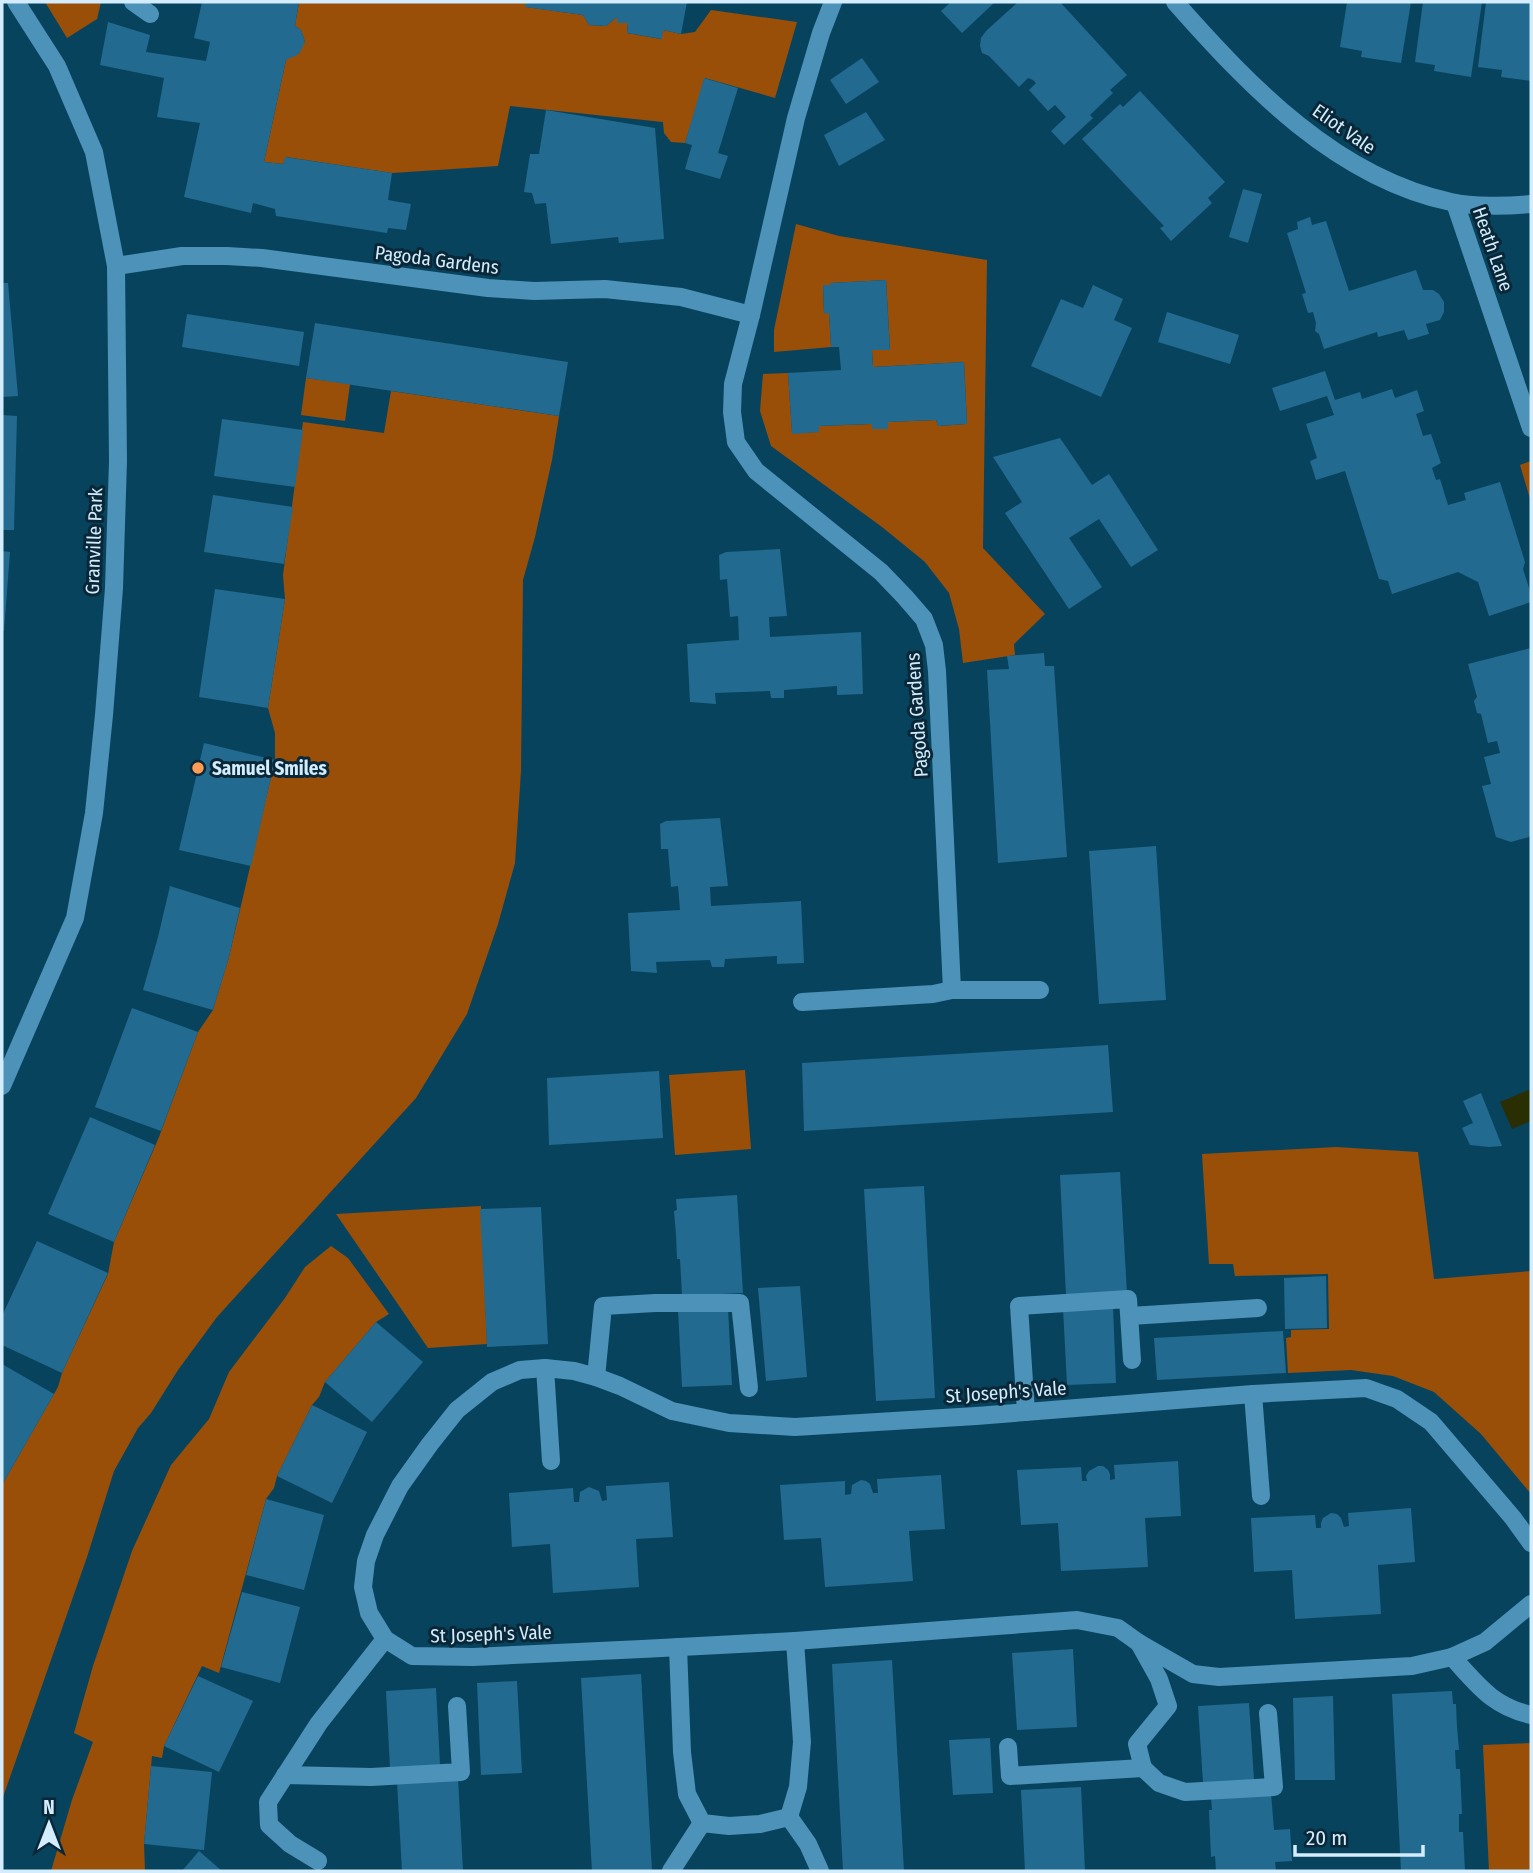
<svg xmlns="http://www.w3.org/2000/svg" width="1533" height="1873" font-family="'Fira Sans Condensed',sans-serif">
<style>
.green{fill:#9a4f09}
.water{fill:#2a2e03}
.building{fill:#226a8f}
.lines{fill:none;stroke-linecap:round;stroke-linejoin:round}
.lane{stroke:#4d92b8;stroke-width:18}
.street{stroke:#4d92b8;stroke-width:18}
.poi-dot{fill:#fd9c55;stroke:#0a2737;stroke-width:2.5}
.labels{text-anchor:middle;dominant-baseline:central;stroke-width:6;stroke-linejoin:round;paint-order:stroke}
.street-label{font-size:19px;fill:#d3edfe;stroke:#0a2737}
.poi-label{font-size:19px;font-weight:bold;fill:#d3edfe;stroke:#0a2737;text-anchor:start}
</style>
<rect width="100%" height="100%" fill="#08435e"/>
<g class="green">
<polygon points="45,2 101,2 97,19 67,38"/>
<polygon points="299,2 526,2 526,7 583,15 589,25 606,26 617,17 617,23 628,23 627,33 661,39 663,30 681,34 695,32 711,10 797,22 775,98 705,78 685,143 671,142 664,133 663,122 510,106 498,166 392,173 286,157 283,164 264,162 286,60 305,42 301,30 295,26"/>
<polygon points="796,224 839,236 987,260 983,548 1045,614 1014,644 1015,655 963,663 959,629 949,593 925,562 882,527 771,446 760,411 763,374 788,373 792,433 819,432 819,426 872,424 872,429 888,429 888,422 936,420 938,426 967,424 964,362 873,367 872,350 890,349 886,280 831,283 831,285 823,286 824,313 829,313 831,347 774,352 774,330"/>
<polygon points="306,378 350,384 345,421 301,415"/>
<polygon points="391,391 559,416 552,460 535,537 523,580 521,771 515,863 498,924 467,1014 416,1098 217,1317 178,1370 151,1413 138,1428 114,1471 87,1557 2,1800 2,1485 58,1387 62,1373 108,1274 114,1242 159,1137 198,1032 213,1010 229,957 275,760 275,733 268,708 285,599 283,575 303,422 384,433"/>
<polygon points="1531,461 1531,502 1520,465"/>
<polygon points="745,1070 751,1149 675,1155 669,1075"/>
<polygon points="1336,1147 1418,1152 1434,1279 1531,1271 1531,1494 1481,1434 1434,1392 1393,1376 1351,1370 1288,1373 1286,1338 1291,1337 1291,1330 1329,1329 1328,1274 1235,1276 1233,1264 1209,1264 1202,1154"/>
<polygon points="481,1206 487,1344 428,1348 336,1214"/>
<polygon points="331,1246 348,1258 389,1314 376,1322 325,1382 319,1397 312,1405 277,1476 274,1488 266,1499 219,1673 202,1666 164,1746 162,1758 152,1756 144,1844 145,1871 51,1871 72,1800 93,1742 74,1733 93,1666 132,1551 171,1465 209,1419 229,1372 285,1298 305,1267"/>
<polygon points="1531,1743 1531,1871 1489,1871 1483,1745"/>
</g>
<polygon class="water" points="1531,1089 1531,1121 1512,1129 1500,1102"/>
<g class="building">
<polygon points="202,2 299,2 295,26 301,30 305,42 299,54 286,60 264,162 283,164 285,157 392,173 388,200 411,204 406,230 388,228 387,233 276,216 275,209 253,203 251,213 184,197 200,123 157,117 164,78 100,65 108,22 150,35 146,52 206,61 210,42 194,38"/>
<polygon points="526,2 687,2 681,34 663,30 662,39 627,33 628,23 617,23 617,17 606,26 589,25 583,15 525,7"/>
<polygon points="951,2 995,2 962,33 941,11"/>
<polygon points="1018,2 1060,2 1127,75 1110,90 1113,93 1090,115 1093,118 1064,145 1051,131 1066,117 1055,105 1048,111 1029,90 1036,83 1033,80 1028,78 1019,87 989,56 982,53 980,46 981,38 986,31"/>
<polygon points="1347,2 1411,2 1401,63 1361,57 1362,51 1340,47"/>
<polygon points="1423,2 1482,2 1471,77 1434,71 1435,65 1415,62"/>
<polygon points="1486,2 1531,2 1531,81 1501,77 1502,70 1478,67"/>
<polygon points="862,58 879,82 846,104 830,80"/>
<polygon points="704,78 738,88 718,153 728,156 720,179 685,169 692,145 685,143"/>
<polygon points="1140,91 1225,182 1208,198 1212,203 1171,241 1160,228 1164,226 1082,139 1120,104 1123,107"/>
<polygon points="546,110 655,128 664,239 619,243 618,237 551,244 546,203 535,204 532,193 524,192 530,154 539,154"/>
<polygon points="866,112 885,140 839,166 824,135"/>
<polygon points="1243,189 1262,194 1248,243 1229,237"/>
<polygon points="1310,217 1312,225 1326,221 1349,291 1416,270 1423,290 1433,290 1439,294 1444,302 1444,312 1440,320 1426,324 1429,334 1408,340 1404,330 1378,337 1377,332 1324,349 1319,334 1315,331 1316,323 1313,312 1308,313 1302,294 1306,293 1287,233 1298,229 1297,222"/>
<polygon points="886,280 890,350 872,350 873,367 964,362 967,424 938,426 936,420 888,422 888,429 872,429 872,424 819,426 819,432 792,434 788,373 841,370 839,347 831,347 829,313 824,314 823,285 831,285 830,283"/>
<polygon points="2,283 8,283 18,396 2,397"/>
<polygon points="1093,285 1123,299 1114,320 1132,328 1101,397 1031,366 1061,299 1083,308"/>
<polygon points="1167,312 1239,335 1230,364 1158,342"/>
<polygon points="187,314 304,332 299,366 182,347"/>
<polygon points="315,323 568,362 559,416 306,378"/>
<polygon points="1325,371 1335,400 1360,392 1362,399 1392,389 1395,398 1417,390 1424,411 1416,414 1423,436 1431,434 1441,463 1432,468 1436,480 1440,479 1448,505 1466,500 1464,493 1500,482 1525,562 1523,569 1531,594 1531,602 1489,616 1478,582 1458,572 1392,594 1388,581 1379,579 1345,471 1316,480 1310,461 1317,458 1306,424 1334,415 1327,396 1280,411 1272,388"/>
<polygon points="2,415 17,416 14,530 2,530"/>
<polygon points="222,419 303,430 295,487 214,476"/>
<polygon points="1060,438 1092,485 1109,474 1158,550 1131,567 1099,519 1069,538 1102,587 1069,609 1005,513 1022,502 993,457"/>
<polygon points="213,495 293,507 284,564 204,552"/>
<polygon points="780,549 787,616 769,617 770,637 861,632 863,694 837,695 837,686 784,690 784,698 771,698 770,691 715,693 716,704 690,702 687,644 739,640 738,616 730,617 727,579 720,580 719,555 726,552"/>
<polygon points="2,551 10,552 4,631 2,631"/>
<polygon points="215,589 285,599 268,708 199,697"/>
<polygon points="1531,648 1531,834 1529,837 1511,842 1496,837 1482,786 1491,784 1484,757 1500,753 1497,741 1488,743 1481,714 1477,713 1474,701 1477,697 1468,664"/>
<polygon points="1044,653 1045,666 1054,666 1067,857 998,863 987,670 1009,669 1007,656"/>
<polygon points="204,743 275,760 251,866 179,850"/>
<polygon points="720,818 728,886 710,887 711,906 801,901 804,963 777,964 777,956 725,959 724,967 712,967 710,960 656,962 657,973 631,971 628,913 680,910 678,886 671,887 668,849 661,849 660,824 666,821"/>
<polygon points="1156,846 1166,1000 1099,1004 1089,851"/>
<polygon points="170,886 240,908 229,957 213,1010 143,990 158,937"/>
<polygon points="132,1008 198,1032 161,1131 95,1107"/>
<polygon points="1108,1045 1113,1112 804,1131 802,1063"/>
<polygon points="659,1071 663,1138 549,1145 547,1078"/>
<polygon points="1481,1093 1502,1146 1489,1147 1470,1145 1462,1128 1473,1123 1463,1101"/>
<polygon points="90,1117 155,1145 114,1242 48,1214"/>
<polygon points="1120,1172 1127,1293 1066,1296 1060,1175"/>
<polygon points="924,1186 935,1398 876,1401 864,1189"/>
<polygon points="737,1195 743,1293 682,1296 680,1259 677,1259 676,1235 674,1211 677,1210 676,1199"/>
<polygon points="541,1207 548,1344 487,1347 480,1209"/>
<polygon points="37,1241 108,1273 62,1373 2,1345 2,1316"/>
<polygon points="1326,1276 1327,1328 1285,1329 1284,1278"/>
<polygon points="800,1286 807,1377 766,1381 758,1288"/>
<polygon points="1113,1306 1116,1383 1067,1385 1063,1308"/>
<polygon points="728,1308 732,1385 682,1387 678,1310"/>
<polygon points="376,1322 423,1362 372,1422 325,1382"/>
<polygon points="1283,1331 1286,1373 1157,1380 1154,1338"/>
<polygon points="2,1364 54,1394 2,1485"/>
<polygon points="312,1405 367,1432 332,1503 277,1476"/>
<polygon points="1178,1461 1181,1516 1145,1518 1148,1567 1061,1571 1058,1523 1021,1525 1017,1470 1081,1467 1082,1481 1087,1481 1086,1476 1089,1471 1098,1466 1103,1466 1108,1470 1110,1474 1110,1480 1115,1479 1114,1465"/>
<polygon points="941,1475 945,1529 909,1531 913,1581 825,1587 821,1538 784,1540 780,1485 845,1481 845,1495 851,1494 852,1485 861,1480 866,1481 870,1484 873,1493 878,1493 877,1479"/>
<polygon points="669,1482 673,1537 636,1539 639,1587 553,1593 550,1544 512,1547 509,1493 573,1488 574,1502 579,1502 580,1492 589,1487 599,1491 602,1501 607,1500 606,1486"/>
<polygon points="266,1499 324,1515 304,1590 246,1575"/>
<polygon points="1411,1508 1415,1562 1378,1565 1381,1614 1295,1619 1292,1570 1254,1572 1251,1518 1315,1515 1316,1528 1321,1528 1321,1523 1323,1518 1331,1513 1337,1514 1341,1518 1344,1527 1349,1526 1348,1513"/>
<polygon points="242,1592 300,1607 280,1683 221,1667"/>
<polygon points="1073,1649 1077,1727 1017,1730 1012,1653"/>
<polygon points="892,1660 904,1871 843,1871 832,1664"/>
<polygon points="641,1674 652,1871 592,1871 581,1678"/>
<polygon points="198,1676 253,1701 219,1772 164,1746"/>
<polygon points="517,1681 522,1773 481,1775 477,1683"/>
<polygon points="436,1688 440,1765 390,1768 386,1691"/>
<polygon points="1452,1691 1453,1704 1456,1704 1457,1727 1459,1750 1455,1750 1456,1769 1460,1769 1462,1814 1459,1814 1459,1832 1463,1832 1465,1871 1401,1871 1392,1694"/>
<polygon points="1333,1696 1335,1780 1295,1780 1293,1698"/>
<polygon points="1249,1703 1254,1780 1203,1783 1198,1706"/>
<polygon points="990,1738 993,1793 953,1795 949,1740"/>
<polygon points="151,1766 212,1772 204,1850 144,1844"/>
<polygon points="458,1778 463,1871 402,1871 397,1782"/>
<polygon points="1081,1787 1085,1871 1025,1871 1021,1790"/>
<polygon points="1271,1793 1274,1830 1290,1829 1292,1861 1275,1862 1276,1871 1216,1871 1215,1856 1211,1857 1209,1810 1212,1810 1211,1797"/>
<polygon points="199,1851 222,1871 182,1871"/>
</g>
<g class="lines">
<g class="lane">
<polyline points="1130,1316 1258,1308"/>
<polyline points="545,1368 551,1461"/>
<polyline points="596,1377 603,1306 655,1303 740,1303 749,1388"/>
<polyline points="1253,1394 1261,1496"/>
<polyline points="1026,1412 1019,1306 1128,1299 1132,1360"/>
<polyline points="678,1647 682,1752 687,1794 702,1823 729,1826 760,1824 789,1817 798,1787 802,1742 795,1641"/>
<path d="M1452,1657c26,28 40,49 79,58"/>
<polyline points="1008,1747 1010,1776 1143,1768 1137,1744 1168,1706 1159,1679 1139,1643"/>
<polyline points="1143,1768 1159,1783 1185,1792 1274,1787 1268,1713"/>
<polyline points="285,1775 371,1777 461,1772 457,1706"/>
<polyline points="789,1817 808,1844 820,1871"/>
<polyline points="318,1861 290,1844 269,1825 268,1802 319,1723 385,1639"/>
<polyline points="671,1871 702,1823"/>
</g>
<g class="street">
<polyline points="133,2 150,14"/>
<polyline points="833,2 821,33 796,118 751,315 733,384 732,412 736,442 756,471 881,572 905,597 924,619 934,645 937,671 952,990"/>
<path d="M1175,2c75,85 162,176 276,200 22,5 58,4 80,2"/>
<polyline points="1455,203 1531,428"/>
<polyline points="116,266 182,256 227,256 262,258 488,288 534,291 605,289 681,297 751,315"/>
<polyline points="802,1002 933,994 952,990 1040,990"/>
<polyline points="2,1086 75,918 94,813 104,715 114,588 118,461 116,266 94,152 57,66 16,2"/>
<polyline points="1531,1543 1513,1518 1431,1422 1397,1399 1366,1388 1253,1394 976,1416 795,1427 729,1423 672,1411 620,1386 596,1377 574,1371 545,1368 520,1370 492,1382 457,1410 430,1444 400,1486 375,1535 366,1561 363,1587 369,1613 385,1639 412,1656 473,1657 642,1649 795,1641 1077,1620 1118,1628 1139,1643 1193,1674 1219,1677 1412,1666 1452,1657 1485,1642 1531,1604"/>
</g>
</g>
<circle class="poi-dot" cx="198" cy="768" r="7"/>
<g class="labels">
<g class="street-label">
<text transform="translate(1344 129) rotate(35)">Eliot Vale</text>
<text transform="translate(1493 249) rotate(71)">Heath Lane</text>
<text transform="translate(437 260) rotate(7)">Pagoda Gardens</text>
<text transform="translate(94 541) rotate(-88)">Granville Park</text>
<text transform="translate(917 715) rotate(-94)">Pagoda Gardens</text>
<text transform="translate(1006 1392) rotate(-4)">St Joseph's Vale</text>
<text transform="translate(491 1634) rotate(-2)">St Joseph's Vale</text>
</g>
<g class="poi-label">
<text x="212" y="768">Samuel Smiles</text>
</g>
</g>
<rect width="1533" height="1873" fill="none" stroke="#d3edfe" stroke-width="7"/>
<g transform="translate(49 1824)" stroke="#0a2737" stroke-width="5" paint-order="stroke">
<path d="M0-5L12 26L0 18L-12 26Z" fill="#d3edfe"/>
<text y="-10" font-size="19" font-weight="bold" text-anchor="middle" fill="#d3edfe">N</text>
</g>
<path d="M1295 1845v10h128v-10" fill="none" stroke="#d3edfe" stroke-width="3.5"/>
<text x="1306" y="1845" font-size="21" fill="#d3edfe" stroke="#0a2737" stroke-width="5" paint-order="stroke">20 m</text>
</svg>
